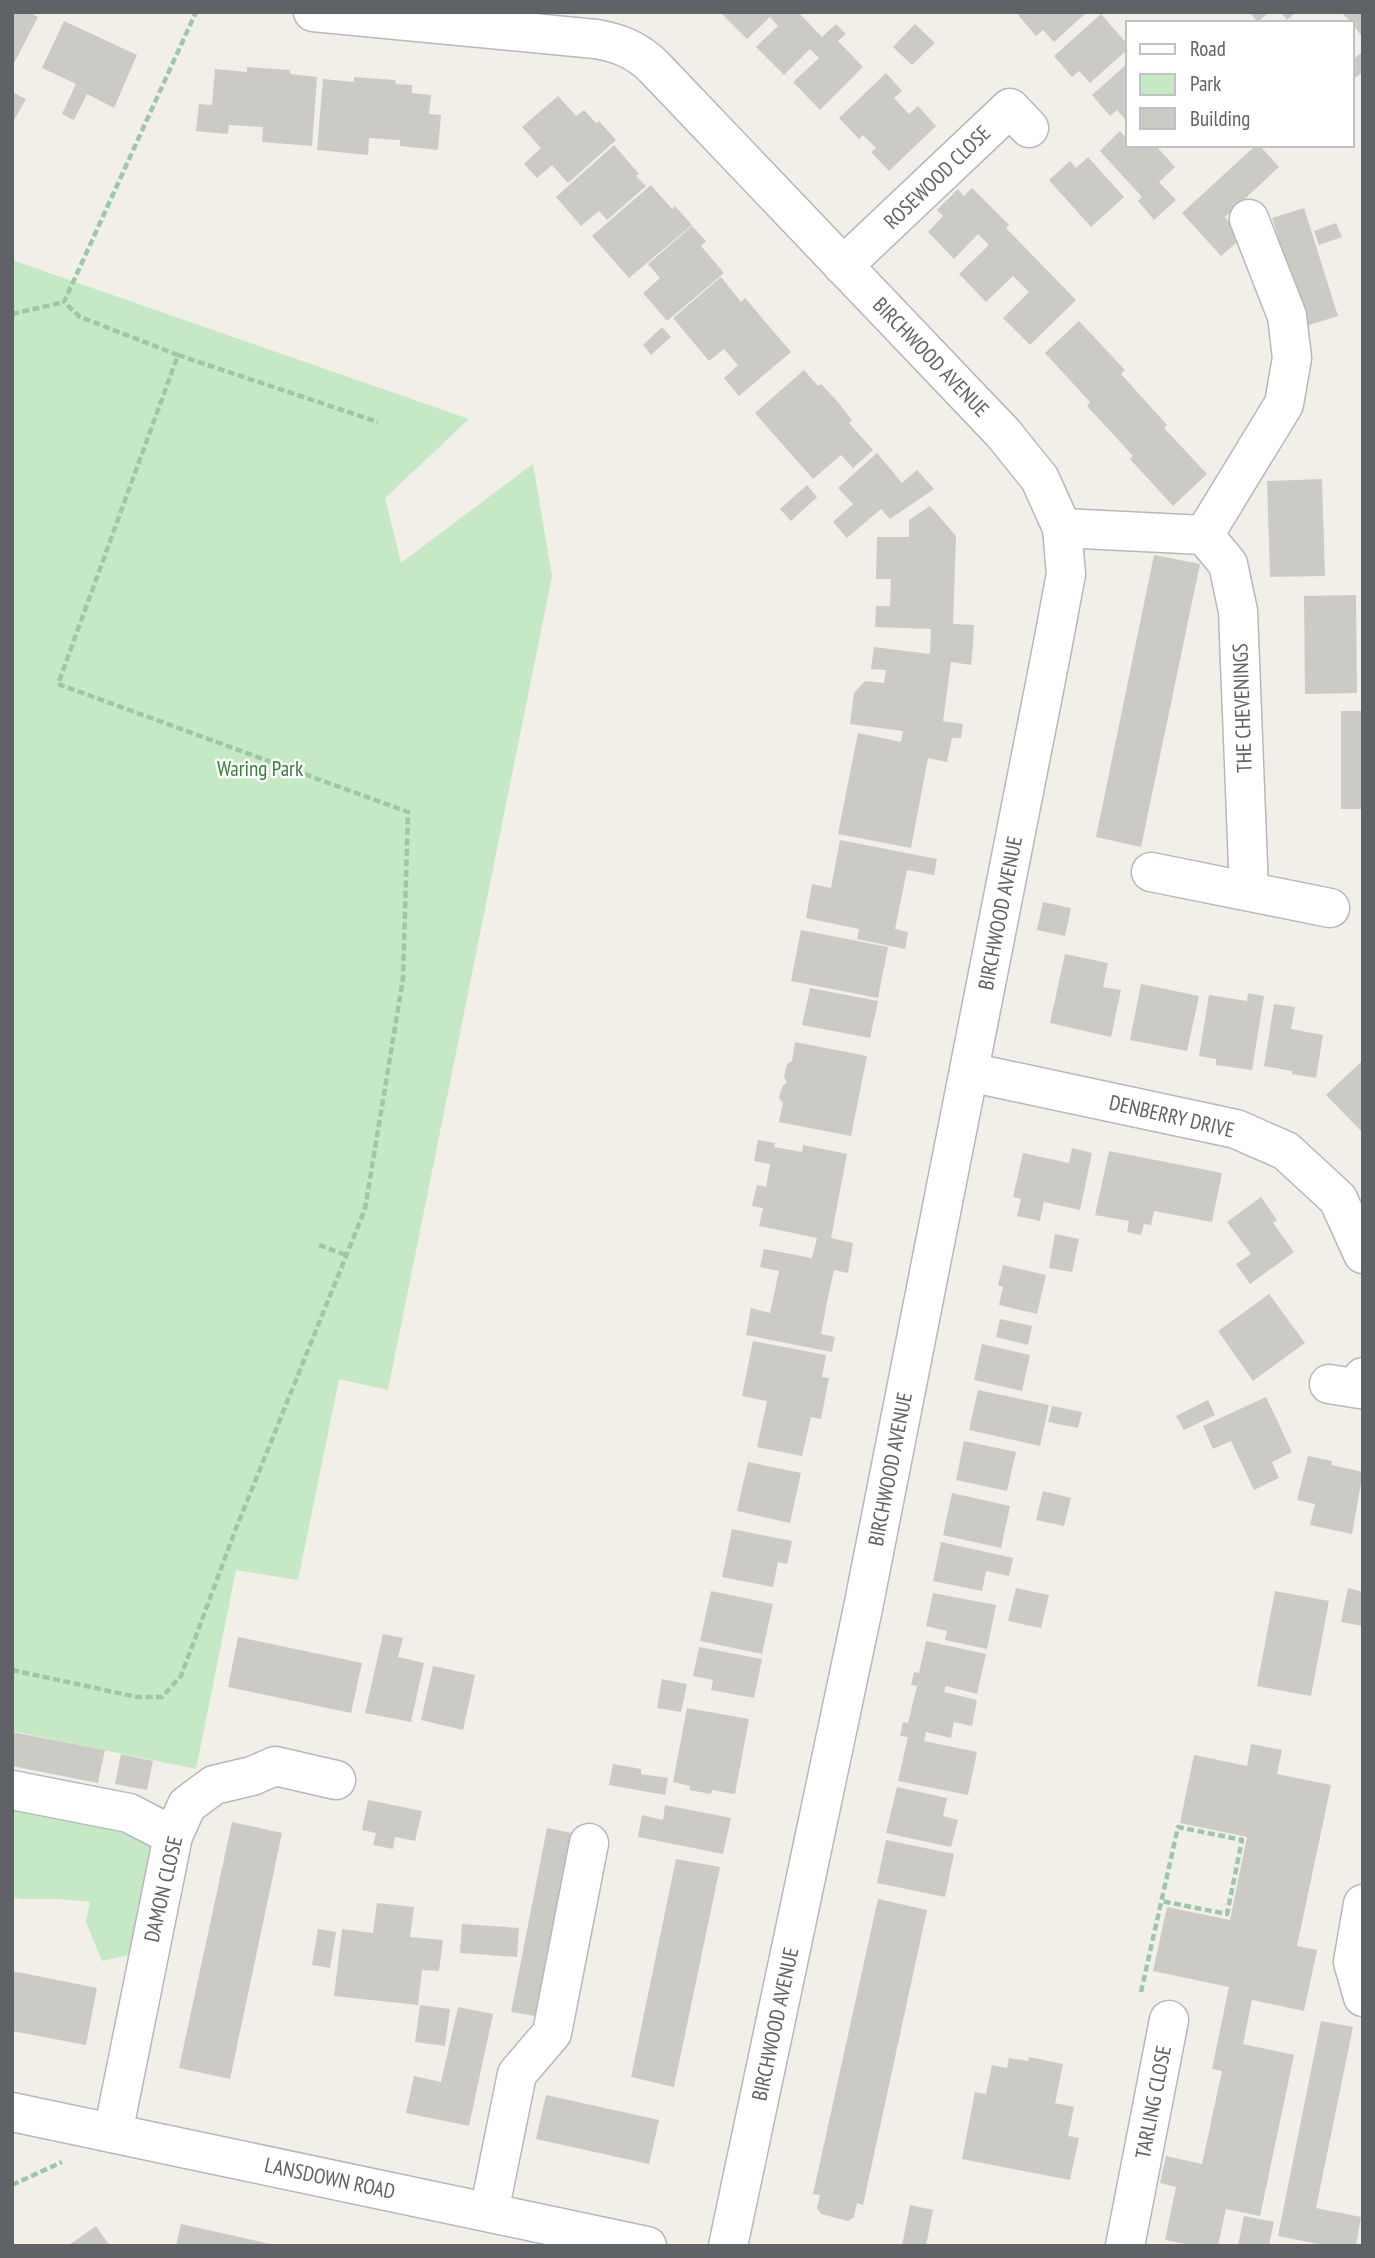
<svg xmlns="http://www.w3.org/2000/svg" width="1375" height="2258" font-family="'PT Sans Narrow',sans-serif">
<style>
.green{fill:#c5e8c5}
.building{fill:#cccac5}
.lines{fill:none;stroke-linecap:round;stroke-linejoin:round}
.minor-casing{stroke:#b5b8bc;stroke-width:41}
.path{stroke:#9cc7a9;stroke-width:4.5;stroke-dasharray:7 3.5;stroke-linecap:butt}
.minor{stroke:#fff;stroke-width:38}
.labels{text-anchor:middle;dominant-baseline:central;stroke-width:5;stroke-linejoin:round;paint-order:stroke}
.street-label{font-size:21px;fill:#5f6368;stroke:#fff}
.park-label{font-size:21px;fill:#348238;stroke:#fff}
</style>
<rect width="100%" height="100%" fill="#f1efe8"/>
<g class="green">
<polygon points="12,260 469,419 385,498 401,563 533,464 552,576 388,1390 339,1379 298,1580 236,1570 196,1769 12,1731"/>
<polygon points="12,1802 141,1829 157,1849 137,1953 102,1961 86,1922 90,1902 61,1899 21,1899 12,1897"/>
</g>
<g class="building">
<polygon points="12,12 28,12 38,17 12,67"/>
<polygon points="720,12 798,12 822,37 836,24 846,34 838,41 863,67 820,110 793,82 819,58 810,49 784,75 756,47 778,26 770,17 747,39"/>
<polygon points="1021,12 1087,12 1054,42 1043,30 1036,36 1018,15"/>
<polygon points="1249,12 1269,12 1258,22"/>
<polygon points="1280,12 1296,12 1287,20"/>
<polygon points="1341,12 1363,12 1363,38 1352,23"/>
<polygon points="1101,14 1128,45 1128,49 1090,83 1079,71 1072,77 1054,56"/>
<polygon points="64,21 137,55 114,108 87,94 74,120 62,114 76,84 42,68"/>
<polygon points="915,24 935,43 912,65 893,47"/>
<polygon points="1361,53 1363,72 1352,80 1352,60"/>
<polygon points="1128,63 1128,123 1117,110 1110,116 1092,95"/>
<polygon points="247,67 290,70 290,74 317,77 312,146 262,142 263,127 229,125 228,134 196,131 199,104 212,105 215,69 247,72"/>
<polygon points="886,73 902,91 894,98 909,114 918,106 936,126 889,171 871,152 876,148 863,135 859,139 839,118"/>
<polygon points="354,77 395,80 396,84 412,85 412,93 431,95 429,114 441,115 438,150 400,146 400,140 369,138 368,155 317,150 323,79 354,82"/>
<polygon points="12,92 26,99 12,124"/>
<polygon points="558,96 576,116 584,110 596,123 599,121 616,140 568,183 552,165 537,178 524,164 541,148 522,127"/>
<polygon points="1120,131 1126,138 1128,136 1128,145 1155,145 1175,167 1159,182 1176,200 1154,220 1138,201 1142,197 1100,151"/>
<polygon points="614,145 639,174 636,176 646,186 607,220 599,211 581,226 556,197"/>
<polygon points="1256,145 1259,145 1279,167 1225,217 1243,237 1221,256 1182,213"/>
<polygon points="1088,157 1124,197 1091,227 1049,180 1070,161 1076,168"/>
<polygon points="651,185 672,209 675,206 692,225 629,278 592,236"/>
<polygon points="972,188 1009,225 1006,228 1076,300 1030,345 1003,318 1029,292 1013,276 986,302 959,274 989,245 978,234 954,259 928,232 943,216 937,210 958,189 964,196"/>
<polygon points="1304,208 1338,316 1306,326 1272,218"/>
<polygon points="1336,223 1342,237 1319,245 1314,231"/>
<polygon points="692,226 706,241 701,246 724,273 667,321 643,293 660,278 648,264"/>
<polygon points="721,277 741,302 745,298 791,352 739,396 724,378 738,365 724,349 709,361 673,318"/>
<polygon points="1079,321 1125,370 1121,374 1167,425 1164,428 1207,474 1173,506 1130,459 1133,456 1087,406 1090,402 1045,353"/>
<polygon points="662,327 671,337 651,355 643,345"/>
<polygon points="804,370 818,386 821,384 837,401 852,420 849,423 873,450 853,468 841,455 813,479 755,413"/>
<polygon points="877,453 902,483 917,470 934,489 890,519 881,509 847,538 833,522 853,504 838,488"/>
<polygon points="1322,479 1325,576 1270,577 1267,481"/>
<polygon points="807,485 817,497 791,521 780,509"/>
<polygon points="930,506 956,536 953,624 974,625 973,645 971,665 951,662 943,721 963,724 961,738 952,738 947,762 928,758 911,848 838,834 858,733 901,742 903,731 850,724 854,693 865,681 884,683 886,670 871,669 874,647 930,654 931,629 875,627 876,606 890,606 891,579 876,579 877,537 909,537 909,520"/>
<polygon points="1154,555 1200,564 1141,847 1096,837"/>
<polygon points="1356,595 1357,693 1305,694 1304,596"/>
<rect x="1341" y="711" width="22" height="98"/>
<polygon points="840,840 937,859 934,875 907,870 895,929 908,932 905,949 857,939 859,929 806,918 812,884 831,888"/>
<polygon points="1043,902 1071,908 1065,936 1037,930"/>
<polygon points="801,930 888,947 878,998 791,981"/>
<polygon points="1065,954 1108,963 1103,987 1121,990 1111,1037 1050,1023"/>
<polygon points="1141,984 1199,996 1187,1051 1130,1040"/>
<polygon points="810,988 878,1001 870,1038 802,1025"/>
<polygon points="1248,993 1264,996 1252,1070 1216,1065 1216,1059 1199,1056 1209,995 1247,1001"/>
<polygon points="1274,1004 1295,1007 1291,1029 1323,1035 1316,1078 1292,1074 1292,1071 1264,1066"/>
<polygon points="795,1042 867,1056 851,1136 779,1122 783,1103 779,1098 782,1087 787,1082 784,1077 787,1064 792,1061"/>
<polygon points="1363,1060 1363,1133 1326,1095"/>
<polygon points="758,1140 775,1143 774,1147 802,1152 803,1145 847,1154 831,1238 853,1243 848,1273 834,1270 827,1302 821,1334 835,1337 832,1352 746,1335 751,1308 770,1313 779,1271 760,1267 764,1249 812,1258 817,1238 759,1226 763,1208 752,1206 757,1185 766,1187 770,1164 754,1161"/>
<polygon points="1072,1148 1092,1153 1080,1210 1044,1202 1040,1221 1017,1216 1021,1199 1013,1197 1023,1153 1069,1163"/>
<polygon points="1109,1151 1222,1173 1212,1222 1154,1211 1151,1225 1144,1224 1141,1235 1127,1232 1129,1221 1095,1215"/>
<polygon points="1261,1197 1277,1220 1273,1223 1294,1252 1250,1284 1236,1264 1251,1254 1227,1222"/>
<polygon points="1055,1234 1079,1239 1072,1272 1049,1268"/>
<polygon points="1003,1265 1046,1275 1037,1314 999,1305 1003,1287 998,1285"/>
<polygon points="1269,1294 1305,1343 1253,1381 1218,1331"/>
<polygon points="1000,1319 1032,1326 1028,1345 996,1337"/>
<polygon points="753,1341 826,1355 822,1377 829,1378 821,1419 811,1417 802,1456 757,1447 767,1401 742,1396"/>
<polygon points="982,1344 1030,1355 1022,1391 974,1380"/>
<polygon points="978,1390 1049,1405 1040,1446 969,1430"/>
<polygon points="1266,1397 1292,1452 1272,1462 1279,1478 1254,1490 1231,1441 1213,1449 1203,1426"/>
<polygon points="1208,1400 1215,1415 1184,1430 1176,1416"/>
<polygon points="1052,1406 1082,1412 1078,1428 1048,1422"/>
<polygon points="964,1441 1016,1452 1007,1491 956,1480"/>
<polygon points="1308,1456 1332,1461 1331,1465 1363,1472 1352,1534 1310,1525 1315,1504 1297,1500"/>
<polygon points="748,1462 801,1473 790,1523 737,1511"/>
<polygon points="1043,1491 1071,1498 1064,1526 1036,1520"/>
<polygon points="952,1493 1010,1506 1001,1548 943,1535"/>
<polygon points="732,1529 792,1541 787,1564 778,1562 773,1587 722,1577"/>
<polygon points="941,1542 1013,1558 1009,1576 986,1571 982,1591 933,1581"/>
<polygon points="1016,1588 1049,1595 1041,1628 1008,1621"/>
<polygon points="1348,1588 1363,1592 1363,1626 1341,1622"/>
<polygon points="711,1591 773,1604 762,1654 700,1641"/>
<polygon points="1275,1591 1329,1601 1311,1696 1257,1686"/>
<polygon points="933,1593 996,1605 987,1649 945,1640 947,1631 926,1626"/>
<polygon points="383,1634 403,1638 398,1657 424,1663 411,1722 365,1713"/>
<polygon points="238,1637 362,1663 351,1713 228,1687"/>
<polygon points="926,1641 986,1654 977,1694 946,1686 944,1692 977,1700 972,1726 954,1722 951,1738 926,1732 924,1741 977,1752 968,1795 898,1781 908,1737 900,1736 903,1722 908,1723 917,1686 911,1685 914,1672 919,1673"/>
<polygon points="699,1647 762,1659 754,1698 711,1690 713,1680 693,1676"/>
<polygon points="433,1666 475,1675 463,1730 421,1720"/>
<polygon points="662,1679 687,1684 681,1712 657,1708"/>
<polygon points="687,1708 749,1719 735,1794 712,1790 711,1794 689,1790 690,1786 673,1782"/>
<polygon points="12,1732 105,1750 98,1783 12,1766"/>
<polygon points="1251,1744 1282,1750 1277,1774 1331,1785 1297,1946 1317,1950 1304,2011 1252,2000 1243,2044 1294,2055 1260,2216 1226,2209 1218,2246 1195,2246 1165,2240 1176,2187 1160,2183 1166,2156 1202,2164 1222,2071 1212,2069 1229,1987 1153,1971 1167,1907 1230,1920 1247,1837 1180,1823 1194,1755 1247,1766"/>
<polygon points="121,1754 153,1761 147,1790 115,1784"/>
<polygon points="613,1764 641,1769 641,1774 668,1778 665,1795 609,1785"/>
<polygon points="897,1787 947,1798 943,1816 958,1820 951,1847 886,1833"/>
<polygon points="368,1800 422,1811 415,1841 395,1837 393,1849 373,1845 376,1833 362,1830"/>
<polygon points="665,1805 731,1818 723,1854 638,1837 642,1815 663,1820"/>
<polygon points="232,1822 282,1833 230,2079 179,2068"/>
<polygon points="547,1828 577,1834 541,2017 511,2012"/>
<polygon points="886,1840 954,1854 945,1897 877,1883"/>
<polygon points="676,1859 720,1867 674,2087 631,2077"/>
<polygon points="878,1899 927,1910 863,2205 857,2203 854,2217 848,2221 821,2214 817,2208 820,2195 813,2194"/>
<polygon points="377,1903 414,1907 410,1937 443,1940 439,1971 422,1970 418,2005 334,1996 342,1929 373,1933"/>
<polygon points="462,1924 519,1928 517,1957 460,1953"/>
<polygon points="318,1929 336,1932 330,1968 312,1965"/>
<polygon points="12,1971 97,1988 86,2045 12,2031"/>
<polygon points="420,2005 450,2009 445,2046 415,2042"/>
<polygon points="458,2007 493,2014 469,2126 406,2113 414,2076 441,2082"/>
<polygon points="1321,2021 1353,2027 1316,2208 1361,2217 1356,2246 1328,2246 1278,2236"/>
<polygon points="1029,2057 1063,2064 1055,2103 1074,2107 1068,2136 1079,2138 1070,2180 962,2159 975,2092 986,2094 992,2065 1007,2068 1009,2058 1028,2061"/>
<polygon points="546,2095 659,2120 649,2164 536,2139"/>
<polygon points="910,2205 933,2210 926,2246 902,2246"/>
<polygon points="1244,2216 1274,2222 1269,2246 1238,2246"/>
<polygon points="181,2224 275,2245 275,2246 176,2246"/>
<polygon points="96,2226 110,2246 67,2246 82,2236"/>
</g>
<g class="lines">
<g class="minor-casing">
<g id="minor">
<path d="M313,12l283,27c23,4 41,11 58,28l349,366 37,46 22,49 4,46 -16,85 -187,949 -135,638"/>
<polyline points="843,266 1010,108 1029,128"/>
<polyline points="1062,528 1204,535 1284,404 1292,358 1287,316 1249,219"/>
<polyline points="1204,535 1228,564 1238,611 1249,891"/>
<polyline points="1151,872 1330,908"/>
<polyline points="969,1072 1236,1129 1286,1151 1338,1199 1363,1254"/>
<polyline points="1329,1384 1360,1389 1363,1377"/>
<polyline points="12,1790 129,1813 173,1836"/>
<polyline points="1363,1904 1353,1962 1363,1997"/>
<polyline points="12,2112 647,2246"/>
<polyline points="113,2133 173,1836 187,1805 214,1785 252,1776 275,1766 336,1780"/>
<polyline points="489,2212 517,2074 552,2033 589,1843"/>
<polyline points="1125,2246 1169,2020"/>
</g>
</g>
<g class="path">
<polyline points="12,314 64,302"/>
<polyline points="178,355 378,422"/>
<polyline points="319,1245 346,1255"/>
<polyline points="12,1670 137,1697 162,1697 181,1676 235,1531 365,1209 403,979 408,812 58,684 178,355 80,317 64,302 196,12"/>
<polyline points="1141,1992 1178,1827 1242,1840 1227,1914 1161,1901"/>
<polyline points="12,2185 62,2162"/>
</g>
<use href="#minor" class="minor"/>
</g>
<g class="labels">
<g class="street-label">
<text transform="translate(937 177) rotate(-44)">ROSEWOOD CLOSE</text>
<text transform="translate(931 357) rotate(46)">BIRCHWOOD AVENUE</text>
<text transform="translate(1242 708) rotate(-92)">THE CHEVENINGS</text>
<text transform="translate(1000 913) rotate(-79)">BIRCHWOOD AVENUE</text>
<text transform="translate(1172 1116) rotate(13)">DENBERRY DRIVE</text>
<text transform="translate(890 1469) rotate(-79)">BIRCHWOOD AVENUE</text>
<text transform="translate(163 1889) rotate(-77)">DAMON CLOSE</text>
<text transform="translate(775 2024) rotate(-78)">BIRCHWOOD AVENUE</text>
<text transform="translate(1153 2102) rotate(-79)">TARLING CLOSE</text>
<text transform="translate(330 2178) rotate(12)">LANSDOWN ROAD</text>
</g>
<g class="park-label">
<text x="260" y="768">Waring Park</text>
</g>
</g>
<rect width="1375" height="2258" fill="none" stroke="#5f6368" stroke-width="28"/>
<rect x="1126" y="21" width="228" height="126" fill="#ffffff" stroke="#bfc1c3" stroke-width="2"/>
<rect x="1140" y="44" width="35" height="10" fill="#ffffff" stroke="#bfc1c3" stroke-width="2"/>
<text x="1190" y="56" font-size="21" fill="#5f6368">Road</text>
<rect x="1140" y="74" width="35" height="21" fill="#c5e8c5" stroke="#bfc1c3" stroke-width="2"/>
<text x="1190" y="91" font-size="21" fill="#5f6368">Park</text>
<rect x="1140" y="108" width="35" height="21" fill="#cccac5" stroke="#bfc1c3" stroke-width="2"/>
<text x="1190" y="126" font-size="21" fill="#5f6368">Building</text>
</svg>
